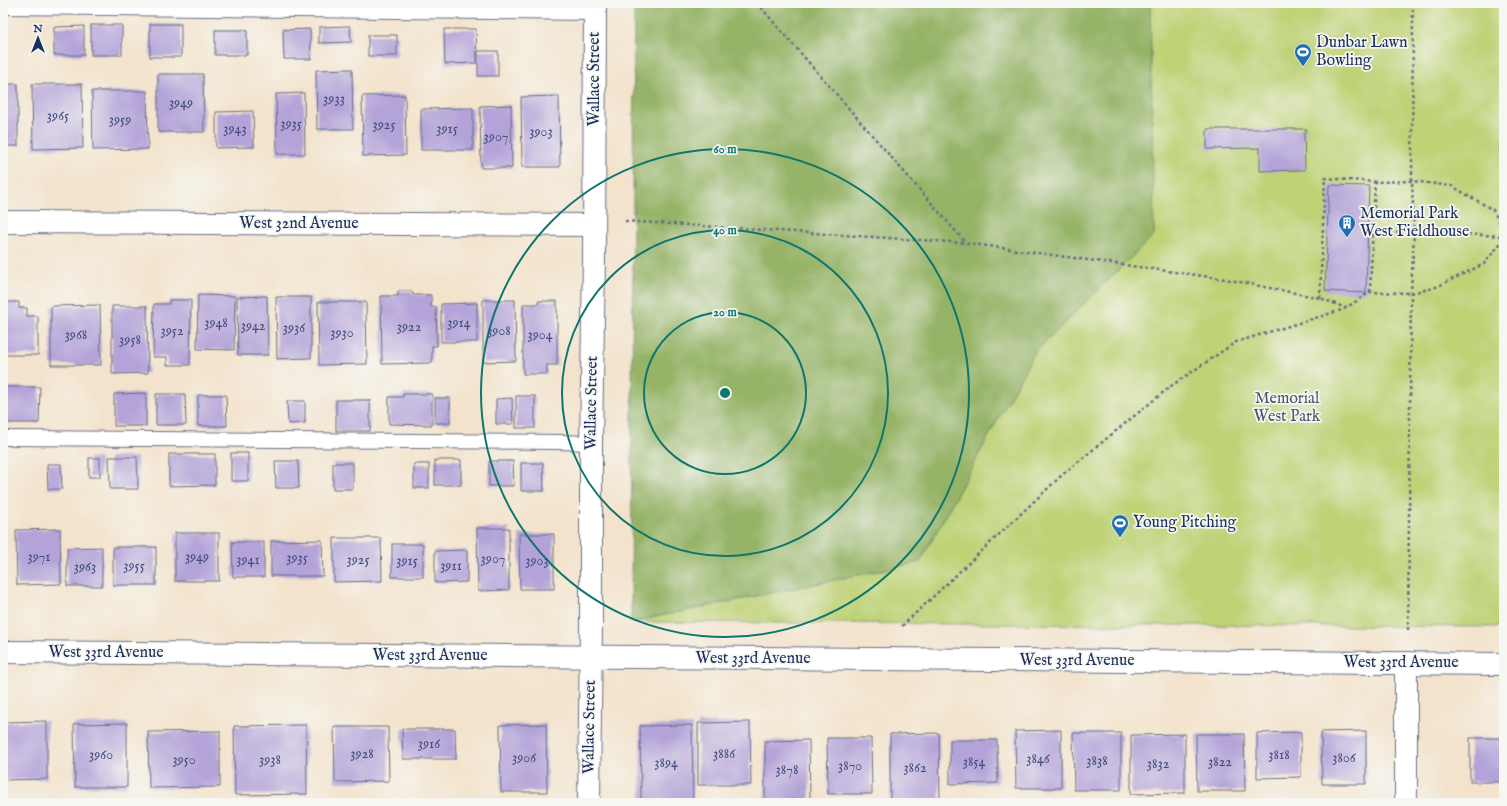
<svg xmlns="http://www.w3.org/2000/svg" width="1507" height="806" font-family="'IM FELL English',serif">
<style>
.green{fill:#bed276;stroke:#6c806a}
.forest{fill:#96b467;stroke:#587262}
.building{fill:#b3a3d8}
.lines{fill:none;stroke-linecap:round;stroke-linejoin:round}
.lane-casing{stroke:#676e84;stroke-width:16}
.street-casing{stroke:#676e84;stroke-width:24}
.path{stroke:#676e84;stroke-width:2.5;stroke-dasharray:3 3;stroke-linecap:butt}
.lane{stroke:#fff;stroke-width:14}
.street{stroke:#fff;stroke-width:22}
.ring{fill:none;stroke:#0f766e;stroke-width:2}
.labels{text-anchor:middle;dominant-baseline:central;stroke-width:3.5;stroke-linejoin:round;paint-order:stroke}
.number-label{font-size:14px;fill:#414c7c}
.poi-label{font-size:16px;fill:#1b2f5e;stroke:#f6f6f2;text-anchor:start}
.street-label{font-size:16px;fill:#1b2f5e;stroke:#f6f6f2}
.park-label{font-size:16px;fill:#445864;stroke:#f6f6f2}
.centre{fill:#0f766e;stroke:#f6f6f2;stroke-width:2}
.ring-label{font-size:12px;text-anchor:middle;font-weight:bold;fill:#0f766e;stroke:#f6f6f2;stroke-width:3.5;stroke-linejoin:round;paint-order:stroke}
</style>
<rect width="100%" height="100%" fill="#f6f6f2"/>
<filter id="ink" filterUnits="userSpaceOnUse"><feTurbulence type="fractalNoise" baseFrequency=".025" numOctaves="2"/><feDisplacementMap in="SourceGraphic" scale="8" xChannelSelector="R" yChannelSelector="G"/><feConvolveMatrix kernelMatrix="1 2 1 2 8 2 1 2 1" color-interpolation-filters="sRGB"/></filter>
<filter id="wash" filterUnits="userSpaceOnUse"><feTurbulence type="fractalNoise" baseFrequency=".012" numOctaves="4" result="noise"/><feDisplacementMap in="SourceGraphic" scale="16" xChannelSelector="R" yChannelSelector="G"/><feGaussianBlur stdDeviation="0.9" result="paint"/><feColorMatrix in="noise" values="0 0 0 0 0 0 0 0 0 0 0 0 0 0 0 0 0 1.4 0 .05"/><feComposite in="paint" operator="in"/></filter>
<g filter="url(#wash)">
<rect width="100%" height="100%" fill="#f3e3cc"/>
<polygon class="green" points="1150,3 1504,3 1504,627 631,622 920,562 1034,353 1153,235"/>
<polygon class="forest" points="634,3 1150,3 1154,235 1034,353 920,562 631,622"/>
<g id="blocks">
<g class="building">
<rect x="150" y="24" width="31" height="33"/>
<rect x="91" y="25" width="31" height="30"/>
<polygon points="84,26 84,55 54,55 54,27"/>
<polygon points="350,26 351,42 319,43 319,27"/>
<polygon points="310,29 311,59 284,59 283,30"/>
<polygon points="444,29 476,29 477,63 445,64"/>
<rect x="215" y="30" width="32" height="25"/>
<rect x="368" y="35" width="29" height="21"/>
<rect x="478" y="51" width="20" height="25"/>
<polygon points="352,69 353,129 317,129 316,70"/>
<polygon points="158,74 203,74 204,132 158,132"/>
<rect x="3" y="84" width="15" height="62"/>
<polygon points="32,84 82,84 83,148 33,149"/>
<polygon points="92,91 147,91 148,149 93,150"/>
<polygon points="304,93 305,154 277,154 276,94"/>
<polygon points="405,95 406,155 363,156 362,96"/>
<polygon points="559,96 560,167 522,167 521,97"/>
<polygon points="511,105 512,168 481,168 480,106"/>
<polygon points="473,108 473,150 421,150 421,109"/>
<polygon points="253,111 254,147 216,148 216,112"/>
<polygon points="1207,129 1307,129 1304,133 1305,170 1260,171 1260,148 1207,149"/>
<polygon points="1329,185 1369,186 1366,293 1325,291"/>
<polygon points="398,291 412,291 413,295 431,295 431,307 436,307 437,346 432,346 432,363 382,364 381,296 398,296"/>
<polygon points="198,295 235,296 234,350 197,349"/>
<polygon points="267,296 268,355 238,355 237,297"/>
<polygon points="276,297 311,297 311,358 277,359"/>
<polygon points="169,300 191,300 190,365 167,365 167,357 153,357 154,304 169,304"/>
<polygon points="483,300 515,300 516,361 483,362"/>
<polygon points="538,301 557,301 557,365 547,365 547,374 523,374 523,304 538,304"/>
<polygon points="3,302 19,302 19,308 27,308 27,316 38,316 38,355 3,355"/>
<polygon points="318,302 366,302 367,364 319,365"/>
<polygon points="477,303 477,342 441,342 441,304"/>
<polygon points="100,305 101,365 51,365 51,306"/>
<polygon points="112,306 147,306 148,373 112,374"/>
<polygon points="3,387 40,387 39,423 3,423"/>
<polygon points="146,393 146,426 114,426 114,394"/>
<polygon points="156,394 185,394 186,425 156,425"/>
<polygon points="403,394 432,394 432,425 389,424 389,397 403,397"/>
<polygon points="198,395 226,395 227,426 198,426"/>
<rect x="516" y="396" width="19" height="32"/>
<rect x="435" y="398" width="15" height="25"/>
<polygon points="512,398 513,424 496,424 496,399"/>
<rect x="336" y="400" width="34" height="31"/>
<polygon points="287,401 305,401 305,423 288,424"/>
<rect x="231" y="453" width="17" height="28"/>
<polygon points="169,454 215,454 215,485 169,486"/>
<polygon points="109,457 137,457 138,489 110,489"/>
<rect x="89" y="458" width="11" height="19"/>
<rect x="435" y="460" width="26" height="25"/>
<polygon points="275,461 298,461 299,488 276,488"/>
<polygon points="489,461 513,461 514,486 489,486"/>
<rect x="333" y="463" width="20" height="26"/>
<polygon points="521,463 543,463 544,491 521,491"/>
<polygon points="47,464 61,464 62,489 48,489"/>
<rect x="414" y="464" width="15" height="24"/>
<polygon points="477,528 509,528 509,590 478,591"/>
<polygon points="60,529 61,584 17,585 16,530"/>
<rect x="175" y="533" width="44" height="48"/>
<polygon points="519,534 554,534 554,589 520,589"/>
<polygon points="334,538 381,538 382,581 334,582"/>
<polygon points="322,540 323,576 271,576 271,541"/>
<polygon points="232,542 264,542 264,577 233,577"/>
<rect x="392" y="544" width="31" height="33"/>
<polygon points="102,547 102,586 67,586 67,548"/>
<rect x="113" y="547" width="43" height="38"/>
<polygon points="467,550 467,582 435,583 435,551"/>
<polygon points="47,721 47,779 3,780 3,722"/>
<polygon points="750,722 751,785 698,785 698,723"/>
<polygon points="127,723 127,787 75,787 74,724"/>
<polygon points="546,724 547,792 501,792 500,725"/>
<polygon points="306,725 307,794 235,795 234,726"/>
<polygon points="692,725 693,801 641,801 640,726"/>
<polygon points="334,727 388,727 389,781 335,782"/>
<polygon points="402,729 455,729 456,759 403,759"/>
<polygon points="1061,730 1061,788 1016,788 1015,731"/>
<polygon points="220,731 220,787 149,788 148,732"/>
<polygon points="1366,731 1366,784 1322,784 1321,732"/>
<polygon points="1301,732 1301,777 1257,778 1257,733"/>
<polygon points="939,733 940,803 890,803 890,734"/>
<polygon points="1073,733 1121,733 1121,790 1074,790"/>
<polygon points="1185,734 1185,793 1131,794 1131,735"/>
<polygon points="1196,734 1244,734 1245,791 1197,791"/>
<polygon points="827,738 871,738 872,794 828,794"/>
<rect x="1470" y="738" width="34" height="44"/>
<polygon points="809,740 810,800 765,800 765,741"/>
<polygon points="950,740 997,740 998,783 950,784"/>
</g>
</g>
</g>
<g filter="url(#ink)">
<use href="#blocks" fill-opacity="0" stroke="#676e84" stroke-width="1"/>
<g class="lines">
<g class="lane-casing">
<g id="lane">
<polyline points="3,7 595,13"/>
<polyline points="3,438 559,442 591,443"/>
</g>
</g>
<g class="street-casing">
<g id="street">
<polyline points="3,222 594,225"/>
<polyline points="3,652 1504,664"/>
<polyline points="589,803 591,624 591,443 594,259 595,3"/>
<polyline points="1406,803 1406,663"/>
</g>
</g>
<g class="path">
<polyline points="757,3 966,243"/>
<polyline points="625,221 966,243 1225,279 1320,298 1346,308 1370,292 1411,293 1434,288 1484,264 1504,239"/>
<polyline points="1372,234 1414,232 1504,236"/>
<polyline points="1370,292 1375,182"/>
<polyline points="1320,298 1325,178 1375,182 1412,181 1452,186 1493,210 1504,231"/>
<polyline points="902,626 1062,475 1171,386 1236,342 1345,309"/>
<polyline points="1408,630 1411,293 1414,232 1412,181 1413,3"/>
</g>
<use href="#lane" class="lane"/>
<use href="#street" class="street"/>
</g>
</g>
<g class="ring">
<circle cx="725" cy="393" r="81"/>
<circle cx="725" cy="393" r="163"/>
<circle cx="725" cy="393" r="244"/>
</g>
<defs>
<g id="stadium-pin" transform="scale(0.9)"><path d="M0 17L-7.5 6A9.5 9.5 0 1 1 7.5 6Z" fill="#1f6fb2" stroke="#f6f6f2"/><path d="M0-5a6.5 5 0 1 0 0 10a6.5 5 0 1 0 0-10ZM-3.5-1.8h7v3.6h-7Z" fill="#fff"/></g>
<g id="building-pin" transform="scale(0.9)"><path d="M0 17L-7.5 6A9.5 9.5 0 1 1 7.5 6Z" fill="#1f6fb2" stroke="#f6f6f2"/><path d="M-4-6H4V6H1V3H-1V6H-4ZM-2.5-4.3h1.7v1.8h-1.7ZM.8-4.3h1.7v1.8H.8ZM-2.5-1h1.7V.8h-1.7ZM.8-1h1.7V.8H.8Z" fill="#fff"/></g>
</defs>
<g fill-rule="evenodd">
<use href="#stadium-pin" x="1303" y="52"/>
<use href="#building-pin" x="1347" y="223"/>
<use href="#stadium-pin" x="1120" y="523"/>
</g>
<g class="labels">
<g class="number-label">
<text x="334" y="99">3933</text>
<text x="181" y="103">3949</text>
<text x="58" y="116">3965</text>
<text x="120" y="120">3959</text>
<text x="291" y="124">3935</text>
<text x="384" y="125">3925</text>
<text x="235" y="129">3943</text>
<text x="447" y="129">3915</text>
<text x="541" y="132">3903</text>
<text x="496" y="137">3907</text>
<text x="216" y="323">3948</text>
<text x="459" y="323">3914</text>
<text x="253" y="326">3942</text>
<text x="409" y="327">3922</text>
<text x="294" y="328">3936</text>
<text x="172" y="331">3952</text>
<text x="499" y="331">3908</text>
<text x="342" y="333">3930</text>
<text x="76" y="335">3968</text>
<text x="540" y="335">3904</text>
<text x="130" y="340">3958</text>
<text x="39" y="557">3971</text>
<text x="197" y="557">3949</text>
<text x="297" y="558">3935</text>
<text x="493" y="559">3907</text>
<text x="248" y="560">3941</text>
<text x="358" y="560">3925</text>
<text x="407" y="561">3915</text>
<text x="537" y="561">3903</text>
<text x="134" y="566">3955</text>
<text x="451" y="566">3911</text>
<text x="85" y="567">3963</text>
<text x="429" y="744">3916</text>
<text x="362" y="754">3928</text>
<text x="724" y="754">3886</text>
<text x="101" y="755">3960</text>
<text x="1279" y="755">3818</text>
<text x="524" y="758">3906</text>
<text x="1344" y="758">3806</text>
<text x="1038" y="759">3846</text>
<text x="184" y="760">3950</text>
<text x="270" y="760">3938</text>
<text x="1097" y="761">3838</text>
<text x="974" y="762">3854</text>
<text x="1220" y="762">3822</text>
<text x="666" y="763">3894</text>
<text x="1158" y="764">3832</text>
<text x="850" y="766">3870</text>
<text x="915" y="768">3862</text>
<text x="787" y="770">3878</text>
</g>
<g class="poi-label">
<text x="1316" y="43">Dunbar Lawn<tspan x="1316" dy="18">Bowling</tspan></text>
<text x="1360" y="214">Memorial Park<tspan x="1360" dy="18">West Fieldhouse</tspan></text>
<text x="1133" y="523">Young Pitching</text>
</g>
<g class="street-label">
<text transform="translate(595 79) rotate(-90)">Wallace Street</text>
<text x="299" y="224">West 32nd Avenue</text>
<text transform="translate(592 403) rotate(-89)">Wallace Street</text>
<text x="106" y="653">West 33rd Avenue</text>
<text x="430" y="656">West 33rd Avenue</text>
<text x="753" y="659">West 33rd Avenue</text>
<text x="1077" y="661">West 33rd Avenue</text>
<text x="1401" y="663">West 33rd Avenue</text>
<text transform="translate(590 727) rotate(-89)">Wallace Street</text>
</g>
<g class="park-label">
<text x="1287" y="399">Memorial<tspan x="1287" dy="18">West Park</tspan></text>
</g>
</g>
<circle cx="725" cy="393" r="6" class="centre"/>
<g class="ring-label">
<text x="725" y="153">60 m</text>
<text x="725" y="234">40 m</text>
<text x="725" y="316">20 m</text>
</g>
<rect width="1507" height="806" fill="none" stroke="#f6f6f2" stroke-width="16"/>
<g transform="translate(38 38)" stroke="#f6f6f2" stroke-width="3" paint-order="stroke">
<path d="M0-3L7 15L0 10L-7 15Z" fill="#1b2f5e"/>
<text y="-6" font-size="11" font-weight="bold" text-anchor="middle" fill="#1b2f5e">N</text>
</g>
</svg>
